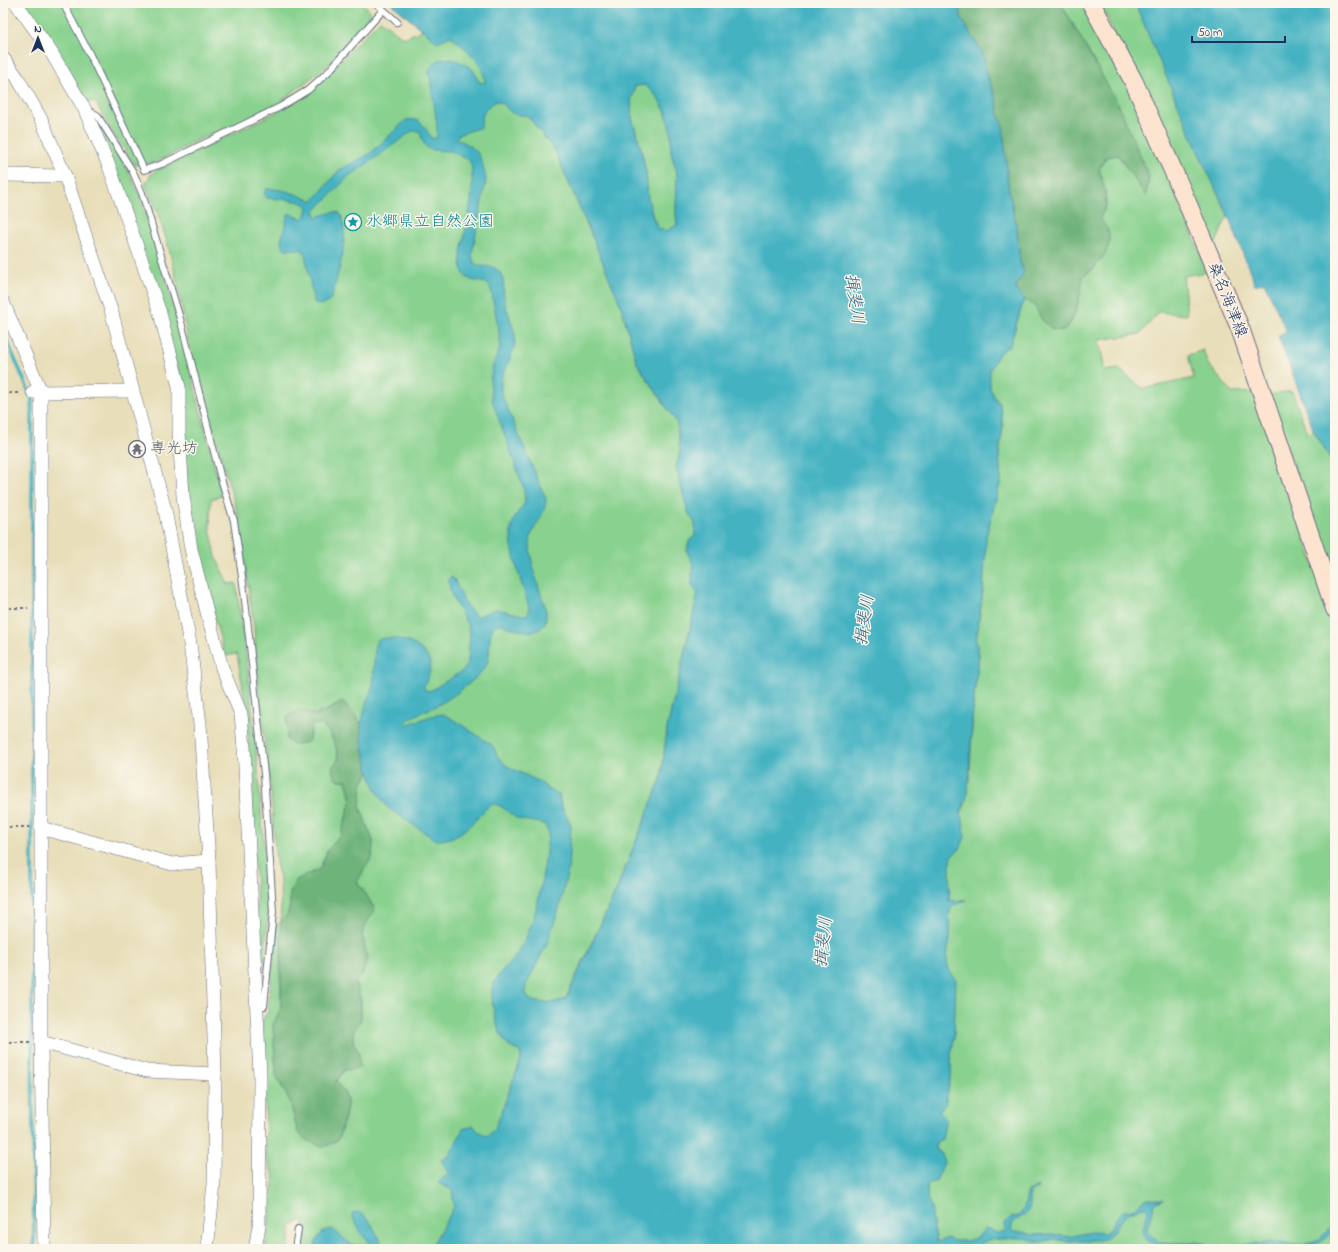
<svg xmlns="http://www.w3.org/2000/svg" width="1338" height="1252" font-family="'Indie Flower','Klee One',sans-serif">
<style>
.green{fill:#88d18e;stroke:#528076;fill-rule:evenodd}
.forest{fill:#6eb379;stroke:#44716c}
.water{fill:#45b2c2;stroke:#307090;fill-rule:evenodd}
.lines{fill:none;stroke-linecap:round;stroke-linejoin:round}
.stream{stroke:#45b2c2;stroke-width:3.5}
.service-casing{stroke:#636c7e;stroke-width:8}
.minor-casing{stroke:#636c7e;stroke-width:14}
.secondary-casing{stroke:#636c7e;stroke-width:20}
.path{stroke:#636c7e;stroke-width:2;stroke-dasharray:3 3;stroke-linecap:butt}
.service{stroke:#fff;stroke-width:6}
.minor{stroke:#fff;stroke-width:13}
.secondary{stroke:#fde4d1;stroke-width:18}
.labels{text-anchor:middle;dominant-baseline:central;stroke-width:3;stroke-linejoin:round;paint-order:stroke}
.culture-label{font-size:16px;fill:#0d838f;stroke:#fbf7ec;text-anchor:start}
.street-label{font-size:16px;fill:#1b2f5e;stroke:#fbf7ec}
.worship-label{font-size:16px;fill:#5b616d;stroke:#fbf7ec;text-anchor:start}
.water-label{font-size:17px;font-style:italic;fill:#2a5d81;stroke:#fbf7ec}
</style>
<rect width="100%" height="100%" fill="#fbf7ec"/>
<filter id="ink" filterUnits="userSpaceOnUse"><feTurbulence type="fractalNoise" baseFrequency=".025" numOctaves="2"/><feDisplacementMap in="SourceGraphic" scale="8" xChannelSelector="R" yChannelSelector="G"/><feConvolveMatrix kernelMatrix="1 2 1 2 8 2 1 2 1" color-interpolation-filters="sRGB"/></filter>
<filter id="wash" filterUnits="userSpaceOnUse"><feTurbulence type="fractalNoise" baseFrequency=".012" numOctaves="4" result="noise"/><feDisplacementMap in="SourceGraphic" scale="16" xChannelSelector="R" yChannelSelector="G"/><feGaussianBlur stdDeviation="0.9" result="paint"/><feColorMatrix in="noise" values="0 0 0 0 0 0 0 0 0 0 0 0 0 0 0 0 0 1.4 0 .05"/><feComposite in="paint" operator="in"/></filter>
<g filter="url(#wash)">
<rect width="100%" height="100%" fill="#e8deb9"/>
<g class="green">
<path d="M23,3h340l8,10 -20,28 -18,20 -54,42 -47,23 -26,10 -51,27h-10l-10,2 -27,-40 -13,-24 -8,2c-20,-34 -39,-69 -64,-100z"/>
<path d="M391,3l60,33 22,19 54,60 28,36 37,85 29,70 16,57 40,60 3,29 -4,15 12,45 7,11v12l-6,7 -2,9 6,13 -1,13 6,16 -31,136 -6,50 -45,112 -168,358h-148l5,-30 -13,6 -4,24h-23l9,-73 -8,-19 -1,-79 -3,-58 6,-8 8,-86 5,-5 -1,-43 -4,-15 -6,-81 -11,-86 -5,-68 -15,-109 -50,-173 -13,-69 -8,-32 -12,-37 -11,-24 7,-11 42,-22 9,-2 22,-12 56,-27 28,-19 24,-23 47,-48 24,18 18,-8zM343,702l11,11 7,11 8,47 -7,14 -2,22 13,34 -1,16 -16,25 11,14 8,14 -8,12 -5,13 6,23 -6,17 -7,6 6,21v17l-8,13v10l6,11 -23,28c3,5 8,10 10,16 4,11 -5,31 -8,43l-40,-7 -8,-32 -14,-25 -3,-51 8,-17 -1,-44 7,-49 3,-9v-13l6,-13 24,-11 7,-18 14,-16 5,-17 5,-18 -5,-20h-7c0,-20 -1,-43 -18,-56l-9,1 -4,17 -21,-14v-11l12,-7 17,5z"/>
<path d="M1061,3h21l38,70 35,69 53,130 -25,4 4,39 -28,-3 -19,22 -41,6 6,31 14,-2 24,20 51,-11 -6,-23 15,-5 5,14 24,29 24,-1 79,236v621h-394l-4,-7 -4,-18 -2,-17 -4,-9v-14l9,-3 6,-27 -7,-5 1,-7 6,-3 2,-11 -6,-17 7,-6 6,-29v-22l3,-15 -4,-66 -4,-14 4,-28 -2,-13 4,-12 13,-6 -16,1 1,-34 2,-12 8,-6 3,-24 -2,-12 4,-8 5,-32 3,-68 6,-50 -3,-14 7,-50 3,-54 15,-57 -2,-25 4,-29 -3,-21 -7,-10 -3,-7 -1,-12 1,-7 9,-16 11,-8 14,-46 11,7 7,14 29,3c6,-16 10,-30 11,-47l13,-8 14,-34 -9,-16 6,-13 -1,-15 -6,-21 7,-12 12,-2 28,40 3,-18 -30,-71z"/>
<polygon points="1100,3 1135,3 1197,149 1228,215 1214,247"/>
<polygon points="645,85 657,97 665,110 671,133 671,153 677,172 676,214 677,226 666,231 658,228 653,218 648,198 646,172 640,145 632,118 631,101 635,86"/>
<polygon points="99,122 132,178 145,210 178,321 222,496 211,499 210,528 216,557 228,584 236,583 248,670 258,770 269,912 261,985 247,713 237,654 225,656 202,573 188,498 184,422 187,403 183,383 96,123"/>
<polygon points="1292,391 1308,435 1313,429 1335,467 1335,584 1269,395"/>
</g>
<g class="forest">
<path d="M957,3h104l58,103 30,71 -3,19 -28,-41 -12,2 -7,12 6,21 1,15 -6,13c3,5 9,12 9,17 2,18 -13,32 -26,41 -3,20 -5,40 -19,55l-11,-1 -11,-10 -7,-14 -11,-7 -6,-6 -2,-5v-6l6,-6 1,-8 -3,-6 -3,-33 -9,-43 -5,-59 -4,-11 -2,-14 -11,-32 -17,-38 -7,-13z"/>
<path d="M343,702l18,22 1,18 7,30 -7,13 -2,22 13,34 -1,16 -15,25 10,14 8,14 -8,12 -5,13 6,23 -6,17 -7,7 6,20v17l-8,13v10l6,11 1,15 -16,2 -8,11c3,5 8,10 10,16 4,11 -5,31 -8,43l-14,7 -16,-6 -10,-8 -8,-32 -14,-25 -3,-51 8,-17v-86l6,-7 3,-9v-13l6,-13 24,-11 7,-18 14,-16 5,-17 5,-18 -5,-20h-7l-5,-2 -2,-11 7,-8c-3,-13 -7,-27 -18,-35l-9,1 -4,17 -14,3 -7,-5v-23l12,-7 17,5 16,-7z"/>
</g>
<g class="water">
<path d="M391,3h566l5,16 7,13 13,19 6,28 9,23 2,14 4,11 5,59 9,43 3,33 4,10c-6,14 -15,12 0,27l-14,46 -11,8 -9,17v18l3,7 7,10 3,21 -4,29 2,25 -15,57 -3,54 -7,50 3,14 -6,50 -5,88 -7,20 2,7 2,17 -5,12 -8,6 -2,12 -1,34 17,-1 -14,6c-5,13 -2,13 -2,25 1,18 -10,33 6,48l-2,60 -3,15v22l-6,29 -7,6 8,7 -4,21 -6,3 -1,7 7,5 2,9 -8,18 -9,3v14l4,9 2,17 4,18 10,-4 7,3h12l11,-3 8,-9h4l8,4 9,-1 -1,-9 6,-6 8,-1 5,-8 4,-17 10,-4v2l-8,3c-1,5 1,9 0,14 -2,8 -10,12 -17,16l-2,7 2,3h9l12,3 18,-1 17,3 21,-5 15,1 6,-5 5,-10 8,-8 9,-1 13,-10h18l-9,4 -1,3 -6,19 -1,7 12,10 23,1 15,-2 23,8 7,-1 22,-4h10l11,-3 21,4h12l17,-6 15,-17v7c-12,15 -27,22 -47,20 -12,-2 -21,-4 -32,0h-90c-12,-3 -18,-6 -24,-16l6,-23 -2,-4 -20,8 -9,11 -5,8 -5,4 -6,3h-24l-9,2 -13,-3 -15,3 -16,-4h-8l-27,2 -6,2 -8,7h-545l24,-42 -2,-17 -14,-7 11,-10 -8,-13 8,-4 14,-27 10,-4 5,6 9,5 8,-7 26,-70 -1,-8c-4,-1 -8,-2 -11,-5 -12,-11 -20,-46 -16,-60 5,-15 20,-24 27,-37 17,-28 21,-64 26,-96 0,-7 3,-15 2,-21 -1,-3 -3,-6 -4,-8 -10,-3 -19,-2 -28,-6 -8,-5 -15,-15 -25,-14 -17,16 -30,37 -55,36l-48,-32 -11,-16 -8,-20 -7,-30 -1,-18 5,-20 7,-20 2,-39 2,-5c16,-7 49,4 53,23 2,10 -4,17 -7,26l7,2 34,-21 4,-9 2,-26 -2,-9 -15,-28 -3,-8 -1,-11 2,-2 3,2 12,26 11,12 19,-8 26,6h5l2,-4v-4c-6,-20 -19,-55 -18,-76 1,-11 7,-20 14,-28l-1,-14 -32,-89 -2,-19 3,-16 7,-16v-11l-9,-49c-6,-15 -28,2 -30,-27 -1,-13 4,-27 6,-39 4,-16 6,-34 5,-49 0,-4 0,-9 -2,-12 -2,-3 -5,-4 -8,-5 -4,-2 -9,-6 -14,-6 -17,-2 -23,3 -28,-20h-8l-38,28 -25,17 -34,35 1,6 18,-5 6,1c11,25 -2,59 -8,83 -3,7 -8,10 -16,8l-2,-2 -9,-48 -2,-4 -18,-1 -3,-2 -1,-5 7,-28h3l11,5c5,-3 5,-7 6,-13 -9,-7 -30,-7 -41,-8l-3,-5 2,-4c16,-1 30,5 44,11h4l25,-30 31,-16 36,-34c17,-3 18,9 27,19l4,-2v-13l-8,-52c6,-17 21,-16 35,-8 2,1 6,3 8,5 3,2 4,8 6,12l5,2 2,-1c-1,-20 -20,-34 -34,-46l-14,6zM645,85l12,12 8,13 6,23v20l6,19 -1,42 1,11 -11,6 -8,-3 -5,-10 -5,-20 -2,-26 -6,-27 -8,-27 -1,-17 4,-15zM496,101l8,3c5,9 12,12 23,11l28,36 37,85 29,70 16,57 40,60 3,29 -4,15 12,45 7,11v12l-6,7 -2,9 6,13 -1,13v9l6,7 -31,136 -6,50 -45,112 -50,108c-13,4 -23,5 -36,1l-5,-8 1,-7 21,-41 12,-35 9,-39 3,-45 -10,-19 -2,-12 -10,-4 -9,-8 -33,-16 -9,-9 -5,-11 -34,-23 -16,-9 -12,2 -23,8 -2,-2 1,-2c11,-7 22,-10 33,-16 13,-7 38,-26 46,-38 7,-11 -2,-42 15,-42 10,3 23,9 33,7 9,-1 13,-10 12,-18 0,-6 -3,-12 -5,-18 -5,-17 -11,-35 -11,-53 1,-15 16,-25 16,-43l-45,-106c0,-4 0,-8 0,-12 3,-13 12,-25 14,-38 2,-13 -9,-31 -11,-45 -1,-7 1,-17 -3,-24 -10,-16 -27,2 -29,-20l14,-74c-2,-12 -5,-28 -16,-34 -4,-3 -9,-5 -14,-8l4,-4 21,-7c0,-13 3,-19 15,-26z"/>
<polygon points="1135,3 1335,3 1335,467 1313,429 1278,335 1287,332 1264,282 1255,285 1228,215 1197,149"/>
<path d="M356,1212c12,0 24,27 28,37h-70c3,-11 6,-18 18,-20l21,17 15,-1 3,-2 -9,-8 -10,-19 1,-3z"/>
</g>
<g class="lines">
<polyline class="stream" points="3,331 32,399 32,1038 34,1249"/>
</g>
</g>
<g filter="url(#ink)">
<g class="lines">
<g class="service-casing">
<g id="service">
<polyline points="63,3 90,55 144,170 162,164 280,107 308,90 328,72 383,10"/>
<polyline points="376,3 397,22"/>
<polyline points="87,110 97,115 133,172 142,193 181,322 220,475 234,521 244,591 264,774 270,863 273,912 264,1006 257,1006"/>
<polyline points="295,1249 298,1229"/>
</g>
</g>
<g class="minor-casing">
<g id="minor">
<polyline points="16,3 51,52 84,108 109,166 160,313 179,387 179,431 183,496 191,549 207,612 222,668 241,714 244,747 260,1076 259,1226 255,1249"/>
<polyline points="3,58 17,77 42,121 65,176 111,310 165,510 190,644 200,724 209,861 215,1074 214,1184 207,1249"/>
<polyline points="3,175 65,176"/>
<polyline points="3,302 41,392 41,1042 44,1249"/>
<polyline points="33,392 132,391"/>
<polyline points="41,828 172,864 209,861"/>
<polyline points="41,1042 147,1071 215,1074"/>
</g>
</g>
<g class="secondary-casing">
<polyline id="secondary" points="1091,3 1134,82 1186,200 1240,328 1335,609"/>
</g>
<g class="path">
<polyline points="3,393 20,393"/>
<polyline points="3,608 28,608"/>
<polyline points="3,827 30,827"/>
<polyline points="3,1042 30,1042"/>
</g>
<use href="#service" class="service"/>
<use href="#minor" class="minor"/>
<use href="#secondary" class="secondary"/>
</g>
</g>
<defs>
<g id="sight-ring" transform="scale(0.9)"><circle r="9.5" fill="#fbf7ec" stroke="#0f9aa8" stroke-width="1.5"/><path d="M0-6L1.8-2.2L6-1.7L2.9 1.2L3.7 5.4L0 3.3L-3.7 5.4L-2.9 1.2L-6-1.7L-1.8-2.2Z" fill="#0f9aa8"/></g>
<g id="temple-ring" transform="scale(0.9)"><circle r="9.5" fill="#fbf7ec" stroke="#6b7280" stroke-width="1.5"/><path d="M0-6L5-2H3V0L6.5 2.5H4V6H1.5V3h-3V6H-4V2.5H-6.5L-3 0V-2H-5Z" fill="#6b7280"/></g>
</defs>
<g fill-rule="evenodd">
<use href="#sight-ring" x="353" y="222"/>
<use href="#temple-ring" x="137" y="449"/>
</g>
<g class="labels">
<g class="culture-label">
<text x="366" y="222">水郷県立自然公園</text>
</g>
<g class="street-label">
<text transform="translate(1227 300) rotate(68)">桑名海津線</text>
</g>
<g class="worship-label">
<text x="150" y="449">専光坊</text>
</g>
<g class="water-label">
<text transform="translate(854 299) rotate(82)">揖斐川</text>
<text transform="translate(865 620) rotate(-82)">揖斐川</text>
<text transform="translate(824 942) rotate(-84)">揖斐川</text>
</g>
</g>
<rect width="1338" height="1252" fill="none" stroke="#fbf7ec" stroke-width="16"/>
<g transform="translate(38 38)" stroke="#fbf7ec" stroke-width="3" paint-order="stroke">
<path d="M0-3L7 15L0 10L-7 15Z" fill="#1b2f5e"/>
<text y="-6" font-size="11" font-weight="bold" text-anchor="middle" fill="#1b2f5e">N</text>
</g>
<path d="M1192 36v6h93v-6" fill="none" stroke="#1b2f5e" stroke-width="2"/>
<text x="1198" y="36" font-size="12" fill="#1b2f5e" stroke="#fbf7ec" stroke-width="3" paint-order="stroke">50 m</text>
</svg>
